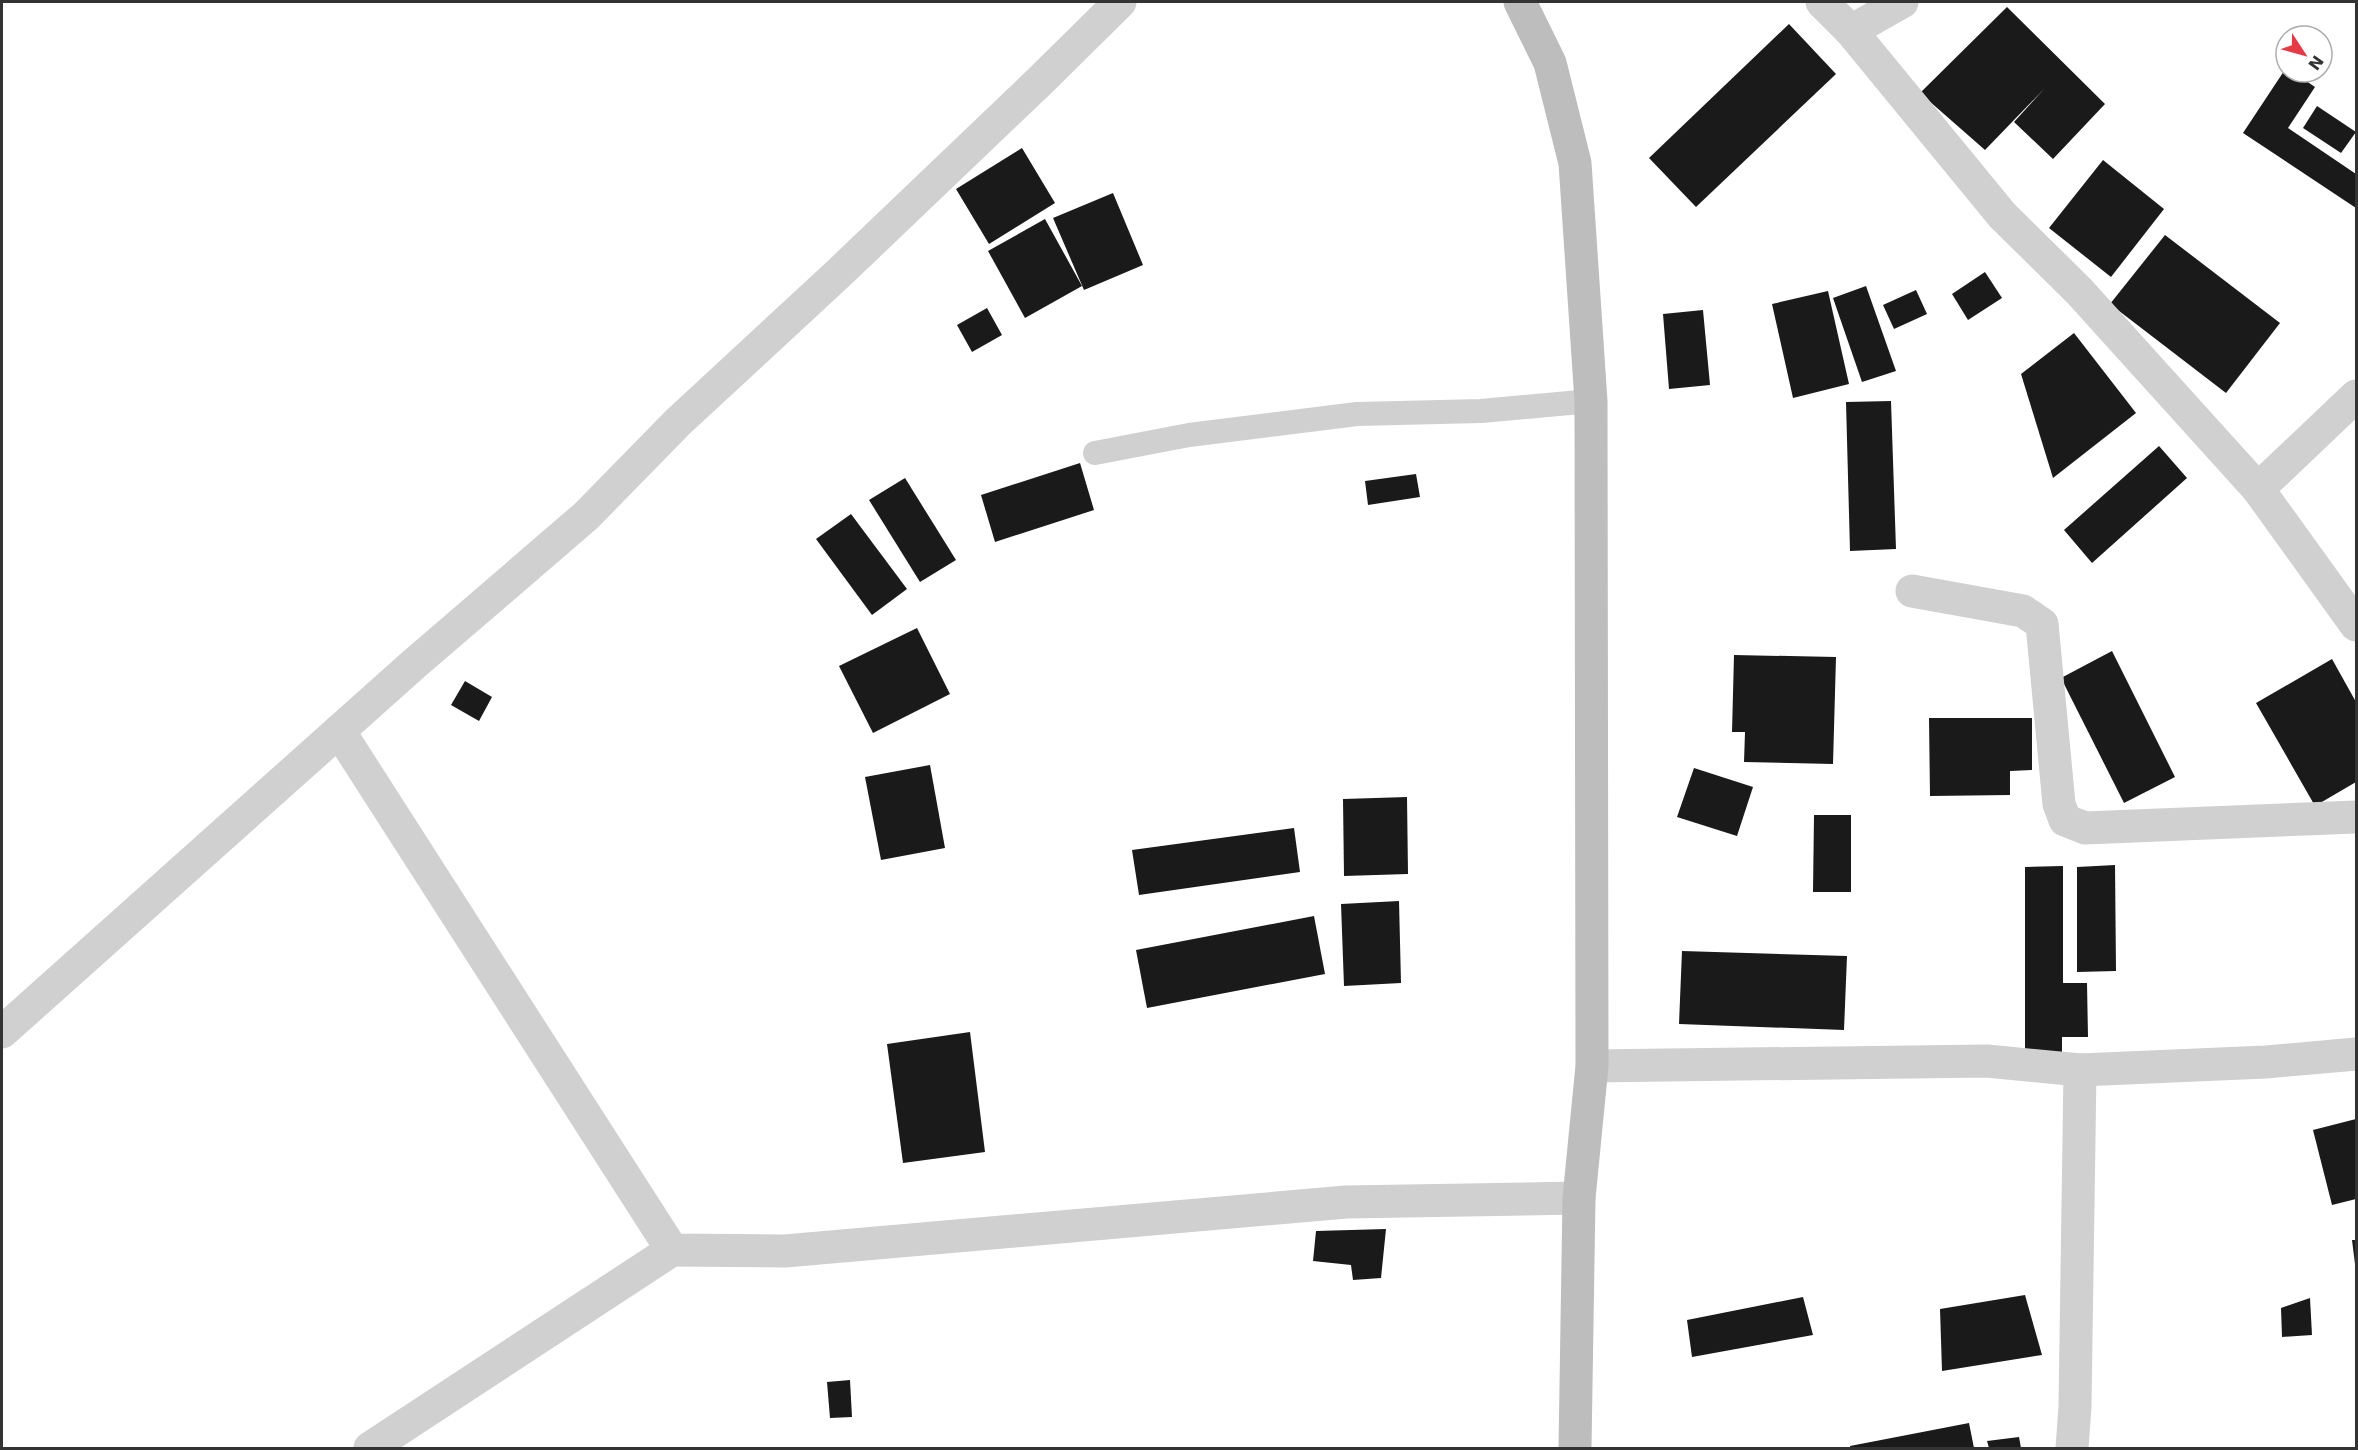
<svg xmlns="http://www.w3.org/2000/svg" width="2358" height="1450" font-family="'DejaVu Sans',sans-serif">
<style>
.building{fill:#1a1a1a}
.lines{fill:none;stroke-linecap:round;stroke-linejoin:round}
.lane{stroke:#d0d0d0;stroke-width:24}
.street{stroke:#d0d0d0;stroke-width:33}
.secondary{stroke:#bdbdbd;stroke-width:33}
</style>
<rect width="100%" height="100%" fill="#fff"/>
<g class="building">
<polygon points="2007,7 2105,104 2053,159 2014,122 2045,88 1985,150 1920,93"/>
<polygon points="1789,24 1836,74 1696,207 1649,158"/>
<polygon points="2286,68 2286,72 2293,72 2315,87 2288,128 2356,174 2356,208 2243,133"/>
<polygon points="2317,106 2356,132 2341,153 2303,128"/>
<polygon points="1022,148 1055,203 989,244 956,189"/>
<polygon points="2103,160 2164,209 2111,277 2049,228"/>
<polygon points="1113,193 1143,265 1084,290 1053,218"/>
<polygon points="1045,219 1082,286 1025,318 988,251"/>
<polygon points="2165,235 2280,323 2226,393 2110,304"/>
<polygon points="1985,272 2002,298 1968,320 1952,294"/>
<polygon points="1866,286 1896,371 1862,382 1833,298"/>
<polygon points="1916,290 1927,314 1894,329 1883,305"/>
<polygon points="1828,291 1849,384 1793,398 1772,304"/>
<polygon points="987,308 1002,335 972,352 957,325"/>
<polygon points="1703,310 1710,385 1669,389 1663,314"/>
<polygon points="2074,333 2136,413 2053,478 2021,374"/>
<polygon points="1891,401 1896,549 1850,551 1846,402"/>
<polygon points="2159,446 2187,478 2092,563 2064,530"/>
<polygon points="1080,463 1094,510 995,542 981,495"/>
<polygon points="1416,474 1420,497 1368,505 1365,481"/>
<polygon points="905,478 956,560 920,582 869,500"/>
<polygon points="851,514 907,589 872,615 816,539"/>
<polygon points="917,628 950,694 873,733 839,666"/>
<polygon points="2112,651 2175,777 2124,803 2061,678"/>
<polygon points="1734,655 1836,657 1833,764 1744,762 1745,732 1732,732"/>
<polygon points="2332,659 2356,702 2356,782 2315,806 2256,703"/>
<polygon points="465,681 492,697 479,721 451,705"/>
<polygon points="1929,718 2032,718 2032,770 2010,771 2010,795 1930,796"/>
<polygon points="930,765 945,848 881,860 865,777"/>
<polygon points="1694,768 1753,787 1737,836 1677,817"/>
<polygon points="1407,797 1408,874 1344,876 1343,799"/>
<polygon points="1814,815 1851,815 1851,892 1813,892"/>
<polygon points="1294,828 1300,872 1139,895 1132,850"/>
<polygon points="2115,865 2116,971 2077,972 2077,867"/>
<polygon points="2063,866 2063,983 2087,983 2088,1037 2062,1037 2062,1055 2025,1055 2025,867"/>
<polygon points="1399,901 1401,983 1344,986 1341,904"/>
<polygon points="1314,916 1325,974 1147,1008 1136,950"/>
<polygon points="1682,951 1847,956 1844,1030 1679,1024"/>
<polygon points="970,1032 985,1152 903,1163 887,1044"/>
<polygon points="2356,1119 2356,1199 2332,1205 2313,1130"/>
<polygon points="1386,1229 1381,1278 1353,1280 1351,1265 1313,1261 1316,1231"/>
<polygon points="2352,1240 2356,1240 2356,1263 2355,1264"/>
<polygon points="2025,1295 2042,1355 1942,1371 1940,1309"/>
<polygon points="1803,1297 1813,1335 1692,1357 1687,1320"/>
<polygon points="2310,1298 2312,1335 2282,1337 2281,1308"/>
<polygon points="850,1380 852,1417 830,1418 827,1382"/>
<polygon points="1969,1423 1974,1448 1850,1448 1850,1446"/>
<polygon points="2019,1437 2021,1448 1989,1448 1987,1441"/>
</g>
<g class="lines">
<polyline class="lane" points="1095,453 1189,435 1357,414 1481,411 1591,401"/>
<g class="street">
<polyline points="1822,2 1851,31 2002,215 2079,291 2258,489 2356,625"/>
<polyline points="1851,31 1902,2"/>
<polyline points="2258,489 2356,396"/>
<polyline points="1912,591 2023,611 2042,624 2059,804 2065,820 2085,828 2356,817"/>
<polyline points="339,731 672,1250 785,1251 1346,1202 1579,1198"/>
<polyline points="2,1032 414,664 586,516 678,422 839,273 1040,81 1120,2"/>
<polyline points="1592,1066 1987,1061 2080,1070 2266,1062 2356,1054"/>
<polyline points="370,1448 672,1250"/>
<polyline points="2072,1448 2075,1407 2080,1070"/>
</g>
<polyline class="secondary" points="1520,2 1550,63 1575,163 1591,401 1592,1066 1579,1198 1575,1448"/>
</g>
<rect width="2358" height="1450" fill="none" stroke="#333333" stroke-width="6"/>
<g transform="translate(2304 54) rotate(126)"><circle r="28" fill="#ffffff" stroke="#adadad" stroke-width="1.5"/>
<path d="M0-4.5L10 22L0 15L-10 22Z" fill="#e63946"/>
<text y="-9" font-size="16" font-weight="bold" text-anchor="middle" fill="#333333">N</text>
</g>
</svg>
